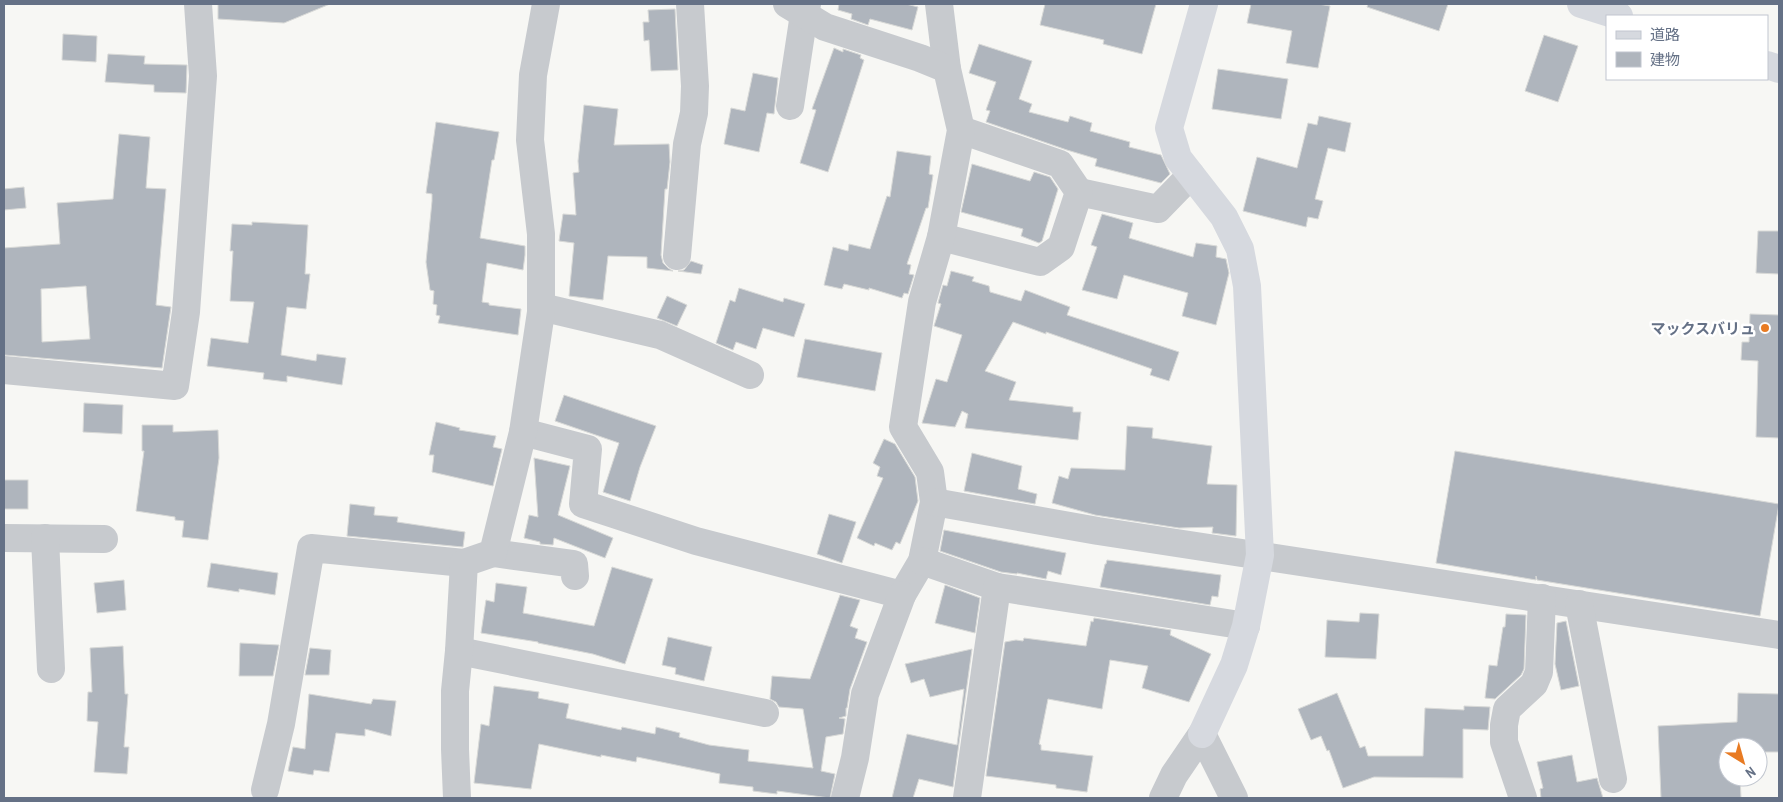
<svg xmlns="http://www.w3.org/2000/svg" width="1783" height="802" font-family="'Archivo Narrow','Noto Sans JP',sans-serif">
<style>
.building{fill:#afb5bd;stroke:#d8d9d7;fill-rule:evenodd}
.lines{fill:none;stroke-linecap:round;stroke-linejoin:round}
.street{stroke:#c7cace;stroke-width:28}
.secondary{stroke:#d6d9df;stroke-width:28}
.poi-dot{fill:#e87b23;stroke:#fff;stroke-width:2}
.labels{text-anchor:middle;dominant-baseline:central;stroke-width:5;stroke-linejoin:round;paint-order:stroke}
.poi-label{font-size:15px;font-weight:bold;fill:#657186;stroke:#fff;text-anchor:end}
</style>
<rect width="100%" height="100%" fill="#f7f7f4"/>
<g class="building">
<polygon points="218,4 330,4 284,23 218,19"/>
<polygon points="839,4 906,4 918,7 912,30 870,19 868,25 851,19 852,14 838,10"/>
<polygon points="1045,4 1156,4 1142,54 1103,44 1104,40 1040,25"/>
<polygon points="1251,4 1318,4 1330,6 1318,68 1286,63 1292,31 1247,23"/>
<polygon points="1368,4 1448,4 1439,31 1367,7"/>
<polygon points="675,9 678,70 651,71 649,40 644,41 643,22 649,22 648,10"/>
<polygon points="63,34 97,36 96,62 62,60"/>
<polygon points="1544,35 1578,46 1558,102 1525,91"/>
<polygon points="979,44 1032,61 1019,99 1032,104 1029,112 1068,122 1070,116 1092,123 1090,131 1130,142 1129,147 1161,155 1170,174 1161,183 1095,166 1097,159 1067,150 986,122 990,111 986,110 996,82 969,73"/>
<polygon points="834,48 843,52 843,49 861,55 860,58 864,60 828,172 800,163 816,110 812,109"/>
<polygon points="108,54 145,56 144,64 187,65 186,93 154,92 154,85 105,82"/>
<polygon points="1218,69 1288,79 1281,119 1212,109"/>
<polygon points="753,73 778,78 774,114 767,113 759,152 724,144 731,108 745,111"/>
<polygon points="584,105 618,109 614,145 669,144 670,162 667,189 665,189 661,255 663,263 668,268 673,271 647,268 647,257 608,256 603,300 569,296 574,243 559,241 563,214 576,215 573,173 579,172 578,161"/>
<polygon points="1319,116 1351,123 1345,152 1328,148 1315,199 1323,201 1318,219 1308,217 1306,227 1243,211 1257,157 1297,168 1308,123 1317,125"/>
<polygon points="436,122 499,132 494,160 492,160 480,238 525,246 525,255 523,270 487,263 482,302 489,303 489,305 521,309 518,335 438,323 440,316 436,315 437,305 433,304 434,291 430,290 426,262 432,201 432,194 426,193"/>
<path d="M119,134l31,3 -4,51 20,1 -10,116 15,2 -9,61 -158,-13v-107l56,-4 -3,-41 56,-4zM86,286l4,53 -48,3 -1,-53z"/>
<polygon points="897,151 931,156 929,174 933,175 928,208 926,208 907,264 911,265 909,274 914,275 908,294 904,293 902,298 869,288 869,290 844,284 842,289 824,285 833,247 848,251 849,244 870,249 887,196 890,197"/>
<polygon points="972,164 1030,181 1034,172 1050,177 1058,189 1042,241 1039,243 1021,236 1023,229 961,212"/>
<polygon points="24,187 26,208 4,210 4,189"/>
<polygon points="1102,214 1133,223 1129,238 1193,257 1196,243 1217,246 1216,257 1226,259 1229,273 1216,325 1182,316 1188,293 1124,275 1117,299 1082,290 1097,247 1091,245"/>
<polygon points="252,222 308,225 305,274 310,274 306,309 287,307 281,355 316,361 317,354 346,358 342,385 287,376 287,382 263,379 264,373 207,366 211,338 248,343 254,302 230,301 233,251 230,251 232,224 252,225"/>
<polygon points="1758,231 1779,231 1779,274 1756,273"/>
<polygon points="691,261 703,265 701,274 678,271 684,270"/>
<polygon points="951,271 974,277 972,281 989,286 990,292 1021,301 1025,290 1070,307 1067,315 1179,352 1169,381 1150,375 1152,369 1046,332 1046,334 1013,322 985,371 1016,382 1009,400 1073,407 1073,412 1081,412 1078,440 965,428 968,414 962,411 955,427 922,423 936,379 947,382 962,335 934,326 941,304 938,303 943,285 947,286"/>
<polygon points="739,288 783,302 784,298 805,304 794,337 763,328 756,349 736,342 733,350 716,343 730,300 735,302"/>
<polygon points="667,296 687,305 677,326 657,318"/>
<polygon points="1750,314 1779,315 1779,438 1756,437 1758,361 1741,360 1742,342 1749,342"/>
<polygon points="805,339 882,353 875,391 797,377"/>
<polygon points="564,395 656,426 640,467 630,501 603,492 619,443 555,421"/>
<polygon points="84,403 123,405 122,434 83,432"/>
<polygon points="436,422 460,428 459,430 496,436 493,447 502,449 493,486 432,472 434,455 429,455"/>
<polygon points="142,425 173,425 173,432 218,430 219,458 208,540 182,537 184,521 175,520 175,517 136,511 144,451 142,451"/>
<polygon points="1127,426 1153,428 1152,438 1212,446 1207,484 1237,485 1236,536 1212,533 1213,527 1179,528 1095,515 1052,503 1059,476 1068,479 1071,468 1125,470"/>
<polygon points="884,439 895,444 915,477 918,501 900,544 896,542 892,550 875,543 874,546 857,538 883,478 877,476 880,467 873,463"/>
<polygon points="1455,451 1779,504 1760,616 1537,580 1536,576 1536,580 1436,563"/>
<polygon points="972,453 1022,466 1018,489 1037,494 1035,504 964,491"/>
<polygon points="534,458 570,466 558,515 613,538 605,558 554,538 553,545 540,544 540,542 524,538 529,515 538,517"/>
<rect x="4" y="480" width="24" height="29"/>
<polygon points="350,504 375,507 374,515 398,517 397,522 465,532 463,547 347,536"/>
<polygon points="829,514 856,522 842,563 817,554"/>
<polygon points="944,530 1066,553 1061,575 1048,571 1046,579 1017,573 1017,574 1001,572 940,551"/>
<polygon points="1107,560 1221,575 1218,597 1212,596 1210,605 1100,587 1105,564 1106,564"/>
<polygon points="211,563 278,573 275,595 239,589 239,592 207,587"/>
<polygon points="612,567 653,579 625,664 593,654 538,643 538,642 481,633 486,600 494,602 496,583 527,587 523,613 594,626"/>
<polygon points="124,580 126,610 97,613 94,583"/>
<polygon points="945,585 980,598 975,633 935,623"/>
<polygon points="840,595 860,600 850,626 858,629 855,638 867,642 850,689 847,708 846,708 846,716 839,718 845,719 843,734 826,737 821,771 835,774 830,798 777,791 777,794 753,791 753,787 719,783 720,774 637,757 636,762 601,755 601,757 539,744 531,789 474,783 481,724 489,726 494,686 539,692 538,698 569,704 566,718 621,730 622,727 655,734 656,727 680,733 679,737 709,745 749,750 748,761 813,768 803,709 779,707 776,702 770,699 772,676 810,679"/>
<polygon points="1360,613 1379,614 1376,659 1325,657 1327,620 1359,622"/>
<polygon points="1506,614 1526,615 1524,669 1521,675 1495,699 1485,698 1489,665 1497,666 1503,627 1505,627"/>
<polygon points="1094,618 1171,630 1170,635 1211,654 1189,702 1142,688 1148,666 1110,660 1102,709 1048,699 1039,744 1041,745 1041,750 1093,756 1087,792 1056,788 1056,785 986,776 1005,642 1016,640 1023,641 1024,638 1086,646 1091,621 1093,622"/>
<polygon points="1566,621 1579,686 1561,690 1555,664 1557,623"/>
<polygon points="668,637 712,647 704,681 675,674 676,668 662,665"/>
<polygon points="240,643 279,645 273,676 239,676"/>
<polygon points="123,646 125,694 128,694 124,747 129,747 127,774 94,772 98,722 87,721 88,692 92,692 90,648"/>
<polygon points="310,648 331,650 329,675 305,675"/>
<polygon points="972,649 953,787 919,779 913,798 892,798 907,734 957,745 964,689 930,697 924,679 911,683 905,664"/>
<polygon points="1337,693 1360,748 1365,746 1368,756 1423,756 1425,708 1464,710 1464,706 1490,707 1488,730 1463,729 1463,778 1374,777 1343,788 1329,750 1327,751 1321,736 1311,740 1298,709"/>
<polygon points="1738,693 1779,694 1779,752 1758,752 1758,747 1728,747 1728,777 1740,777 1741,798 1661,798 1658,726 1737,722"/>
<polygon points="309,694 371,704 373,699 396,701 391,736 365,729 365,736 336,733 329,772 314,770 313,775 288,771 293,747 305,749"/>
<polygon points="1572,755 1577,782 1597,778 1603,798 1541,798 1540,789 1543,788 1537,762"/>
</g>
<g class="lines">
<g class="street">
<polyline points="939,4 947,69"/>
<polyline points="790,106 804,14 807,4"/>
<polyline points="1079,192 1158,209 1191,175"/>
<polyline points="941,237 1040,262 1061,247 1079,192 1060,164 961,130"/>
<polyline points="677,256 687,144 694,113 695,86 690,4"/>
<polyline points="541,307 660,335 750,375"/>
<polyline points="4,370 175,386 186,312 203,76 198,4"/>
<polyline points="523,432 588,449 583,504 696,541 902,595 922,561 934,502 930,472 903,427 922,302 941,237 961,130 947,69 920,58 825,27 787,4"/>
<polyline points="934,502 1098,531 1779,635"/>
<polyline points="4,538 104,539"/>
<polyline points="45,538 51,669"/>
<polyline points="493,553 574,564 575,576"/>
<polyline points="922,561 997,587 967,798"/>
<polyline points="997,587 1246,626"/>
<polyline points="1579,604 1613,779"/>
<polyline points="459,651 765,713"/>
<polyline points="265,790 281,724 311,548 464,563"/>
<polyline points="457,798 455,749 455,691 459,651 464,563 493,553 523,432 541,312 541,234 530,140 533,75 546,4"/>
<polyline points="845,798 855,758 865,694 902,595"/>
<polyline points="1163,798 1174,775 1202,734 1234,798"/>
<polyline points="1523,798 1504,742 1504,725 1507,709 1534,684 1539,672 1542,598"/>
</g>
<g class="secondary">
<polyline points="1581,4 1619,16"/>
<polyline points="1767,65 1779,69"/>
<polyline points="1202,734 1234,665 1246,626 1260,555 1247,286 1240,249 1224,217 1178,158 1169,128 1204,4"/>
</g>
</g>
<circle class="poi-dot" cx="1765" cy="328" r="5"/>
<g class="labels">
<g class="poi-label">
<text x="1755" y="328">マックスバリュ</text>
</g>
</g>
<rect width="1783" height="802" fill="none" stroke="#657186" stroke-width="10"/>
<rect x="1606" y="15" width="162" height="65" fill="#ffffff" stroke="#c1c6cf"/>
<rect x="1616" y="31" width="25" height="8" fill="#d6d9df" stroke="#c1c6cf"/>
<text x="1650" y="40" font-size="15" fill="#657186">道路</text>
<rect x="1616" y="52" width="25" height="15" fill="#afb5bd" stroke="#c1c6cf"/>
<text x="1650" y="65" font-size="15" fill="#657186">建物</text>
<g transform="translate(1743 762) rotate(143)"><circle r="24" fill="#ffffff" stroke="#c1c6cf"/>
<path d="M0-4L9 19L0 12L-9 19Z" fill="#e87b23"/>
<text y="-8" font-size="14" font-weight="bold" text-anchor="middle" fill="#657186">N</text>
</g>
</svg>
